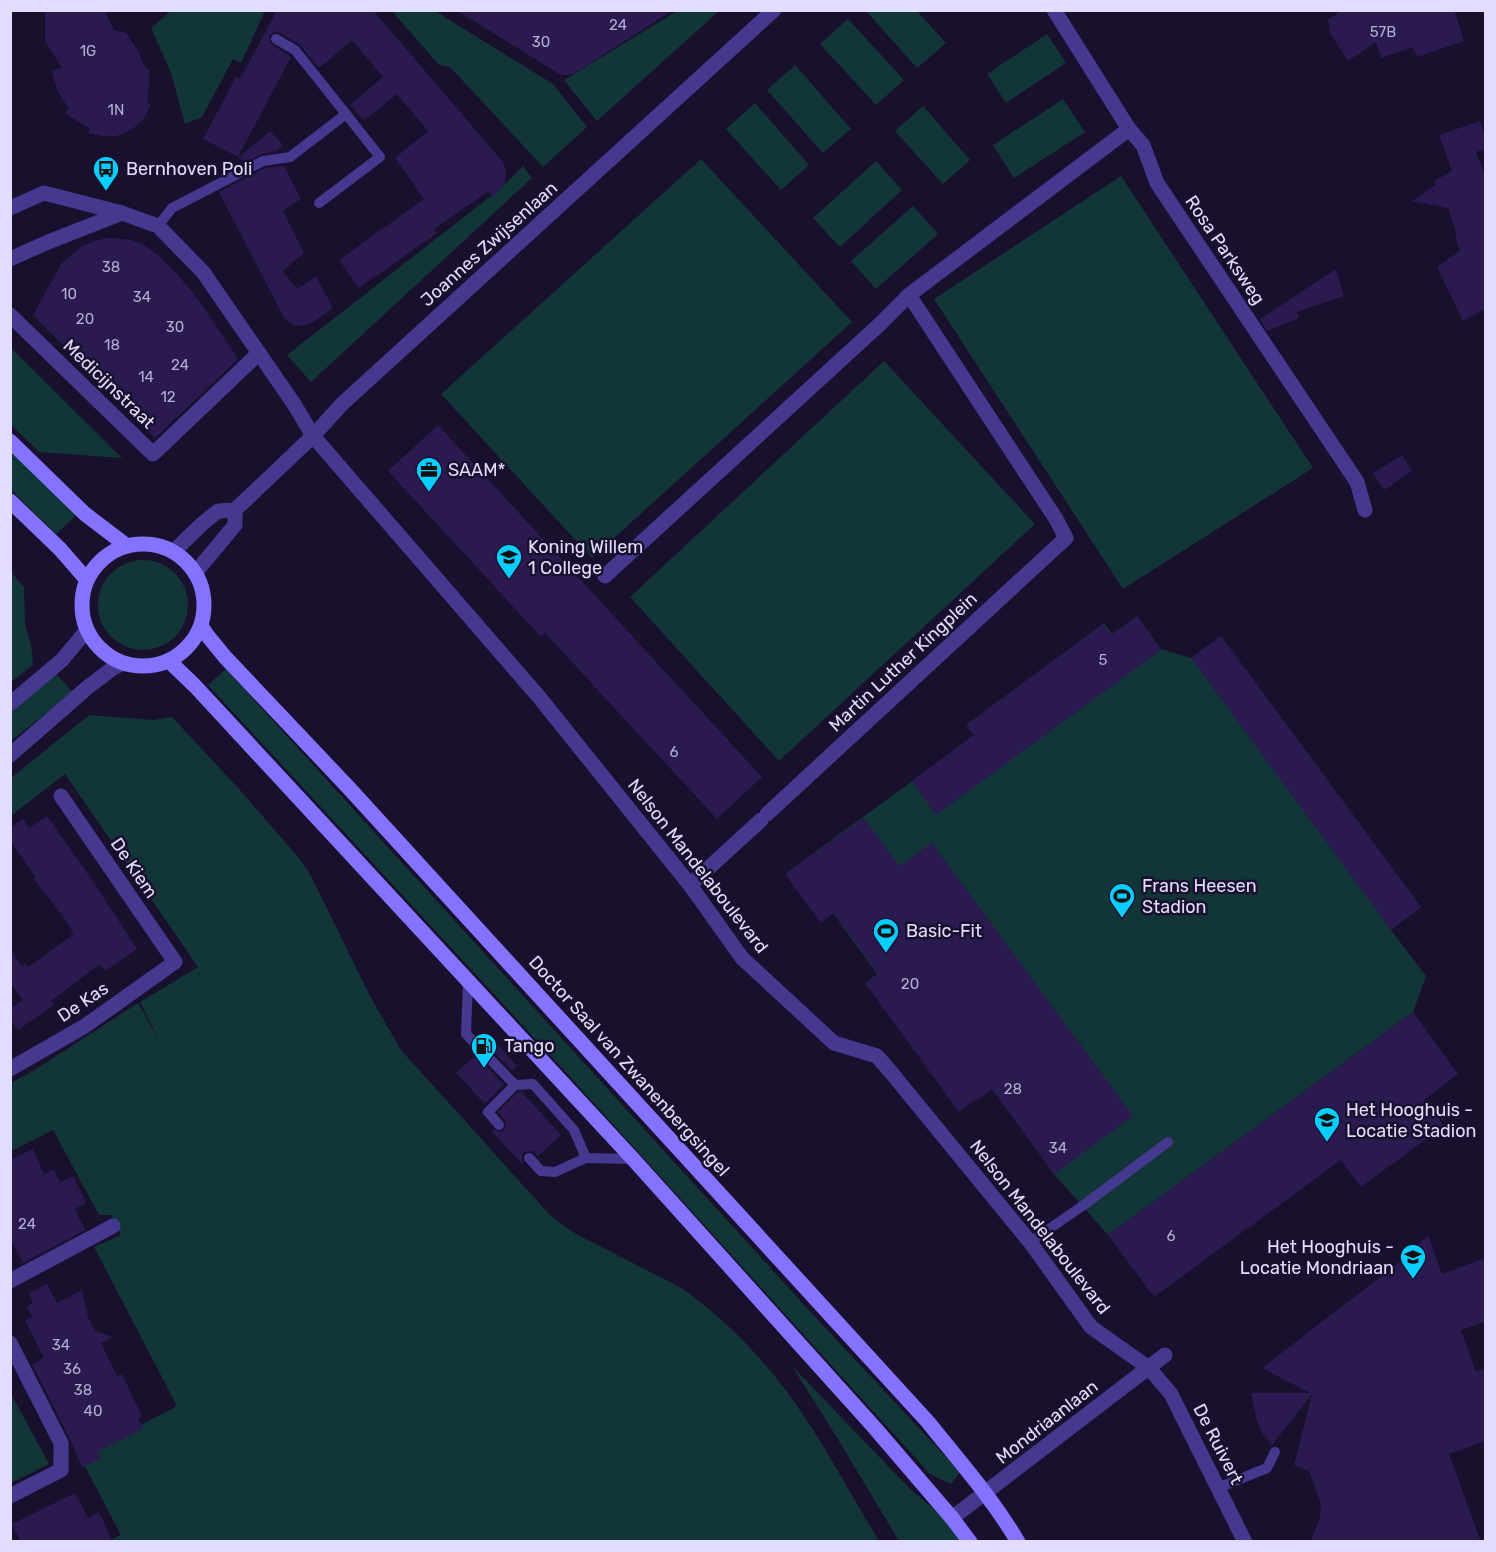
<svg xmlns="http://www.w3.org/2000/svg" width="1496" height="1552" font-family="Rubik,sans-serif">
<style>
.green{fill:#123538}
.building{fill:#2a1a4f}
.lines{fill:none;stroke-linecap:round;stroke-linejoin:round}
.service{stroke:#44388f;stroke-width:10}
.pedestrian{stroke:#44388f;stroke-width:15}
.minor{stroke:#44388f;stroke-width:15}
.tertiary{stroke:#44388f;stroke-width:15}
.secondary{stroke:#8473ff;stroke-width:15}
.labels{text-anchor:middle;dominant-baseline:central;stroke-width:5;stroke-linejoin:round;paint-order:stroke}
.number-label{font-size:15px;fill:#b5acd3}
.poi-label{font-size:18px;fill:#e3dcff;stroke:#18102d;text-anchor:start}
.street-label{font-size:18px;fill:#e3dcff;stroke:#18102d}
</style>
<rect width="100%" height="100%" fill="#18102d"/>
<g class="green">
<polygon points="171,11 265,11 241,63 233,59 202,117 185,124 171,73 151,28"/>
<polygon points="392,11 435,11 553,84 587,127 543,167 450,67 439,65"/>
<polygon points="677,11 719,11 597,121 564,80"/>
<polygon points="866,11 917,11 946,43 917,68"/>
<polygon points="848,19 904,80 876,105 820,44"/>
<polygon points="1047,34 1066,63 1006,103 987,74"/>
<polygon points="795,65 851,129 823,153 767,90"/>
<polygon points="1063,99 1085,132 1014,178 993,145"/>
<polygon points="755,103 809,165 781,190 726,129"/>
<polygon points="923,106 970,160 943,184 895,131"/>
<polygon points="701,159 852,322 592,558 441,394"/>
<polygon points="876,161 902,190 840,247 813,218"/>
<polygon points="523,166 532,178 311,382 287,355 501,188"/>
<polygon points="1121,176 1313,468 1123,589 934,299"/>
<polygon points="913,206 938,234 876,289 851,261"/>
<polygon points="10,348 11,348 122,458 39,452 11,425"/>
<polygon points="884,361 1035,524 779,761 630,597"/>
<polygon points="10,451 77,515 56,534 11,490"/>
<circle cx="143" cy="605" r="45"/>
<polygon points="10,571 24,587 25,624 31,644 33,665 11,682"/>
<polygon points="1137,616 1161,649 1191,658 1221,636 1421,907 1391,930 1426,976 1413,1012 1108,1235 1054,1174 992,1088 865,983 877,974 818,892 805,900 785,874 974,736 966,725 1104,623 1112,634"/>
<polygon points="226,669 806,1307 960,1472 951,1484 930,1474 552,1057 208,685"/>
<polygon points="56,674 73,692 11,741 11,713"/>
<path d="M89,715l64,5 19,-3 68,73 59,68 11,16 60,122 31,54 147,163 13,11 17,11 100,51c45,30 86,73 117,117 31,44 56,92 84,138h-770l12,-6 -41,-78 97,-51 -83,-159 27,-12 -10,-20h-12l-46,-85 -42,21v-68l25,-14 102,-66 22,39 -20,-40 58,-35 -133,-193 -54,42v-38z"/>
<polygon points="792,1366 911,1490 939,1513 961,1541 899,1541 836,1436"/>
<polygon points="10,1392 49,1464 11,1483 10,1483"/>
</g>
<g class="building">
<polygon points="45,10 104,10 114,30 126,33 131,40 139,53 144,66 149,70 150,78 147,103 151,104 145,117 135,127 123,134 116,136 102,136 88,133 90,129 65,113 69,109 57,90 52,70 62,68 45,41"/>
<polygon points="277,10 373,10 503,162 506,170 505,183 493,198 489,191 434,229 437,233 359,288 339,260 424,199 395,158 428,131 397,94 364,121 350,105 383,77 352,40 319,68 299,44 280,33 275,32 269,36 270,43 291,57 238,157 203,139 236,77 240,79"/>
<polygon points="456,10 673,10 575,73 568,75 561,75"/>
<polygon points="1342,10 1454,10 1464,41 1417,57 1413,47 1381,58 1376,42 1348,61 1330,33 1328,20"/>
<polygon points="1480,121 1485,136 1485,149 1476,152 1485,176 1485,309 1463,321 1437,267 1460,251 1455,237 1457,236 1448,208 1412,201 1436,185 1434,181 1452,171 1439,135"/>
<polygon points="270,131 283,145 277,151 262,154 246,162 238,158"/>
<polygon points="284,166 301,199 283,211 304,253 283,271 297,289 316,276 333,308 312,323 303,326 293,325 284,318 219,192 265,168"/>
<polygon points="106,238 114,238 132,240 144,245 158,255 176,273 198,299 238,359 155,438 33,315 61,264 81,247 92,242"/>
<polygon points="1336,269 1344,296 1297,312 1299,318 1267,331 1260,319"/>
<polygon points="438,425 762,777 717,819 545,633 541,637 388,471"/>
<polygon points="1402,455 1412,471 1384,490 1373,473"/>
<polygon points="1137,616 1161,650 936,815 912,781 974,735 966,725 1103,624 1111,635"/>
<polygon points="1221,636 1421,907 1391,930 1191,658"/>
<polygon points="47,816 94,883 137,949 105,971 100,964 51,1001 54,1005 18,1030 10,1019 10,1008 23,1000 10,982 10,949 22,966 25,963 28,967 74,934 62,915 34,879 36,878 10,840 10,828 23,819 29,828"/>
<polygon points="864,818 899,866 932,843 1133,1116 1054,1174 992,1089 959,1112 865,983 878,974 862,951 834,913 821,923 785,874"/>
<polygon points="1413,1012 1458,1074 1424,1100 1444,1126 1361,1187 1341,1160 1154,1297 1108,1235"/>
<polygon points="493,1039 517,1066 512,1071 487,1045"/>
<polygon points="476,1055 504,1085 485,1104 456,1073"/>
<polygon points="518,1092 522,1092 561,1135 538,1156 532,1151 524,1152 522,1156 523,1163 522,1164 492,1132 494,1130 501,1132 506,1128 505,1121 498,1112"/>
<polygon points="33,1149 44,1174 54,1169 60,1182 73,1176 86,1203 75,1209 85,1230 23,1263 10,1238 10,1160"/>
<polygon points="1428,1235 1442,1274 1485,1258 1485,1322 1461,1330 1476,1372 1485,1369 1485,1441 1449,1454 1481,1542 1310,1542 1320,1518 1321,1504 1309,1471 1294,1465 1312,1394 1272,1445 1263,1434 1257,1421 1251,1393 1310,1393 1262,1368 1406,1257"/>
<polygon points="47,1284 57,1303 82,1290 88,1317 95,1331 113,1337 101,1343 117,1376 122,1374 142,1417 138,1419 143,1429 98,1451 101,1458 82,1467 70,1439 32,1364 44,1358 25,1320 32,1317 27,1306 33,1303 29,1293"/>
<polygon points="75,1493 88,1518 99,1512 113,1542 21,1542 12,1524"/>
</g>
<g class="lines">
<g class="service">
<polyline points="319,203 380,157 346,114"/>
<polyline points="158,226 172,208 263,161 290,157 346,114 295,50 276,39"/>
<polyline points="468,982 466,1034 515,1085 533,1084 574,1130 586,1158 633,1159"/>
<polyline points="499,1125 488,1112 515,1085"/>
<polyline points="529,1158 541,1171 555,1172 586,1158"/>
<polyline points="1030,1242 1081,1207 1168,1142"/>
<polyline points="1218,1488 1267,1468 1275,1452"/>
</g>
<g class="pedestrian">
<polyline points="605,576 880,324 909,295 1129,129"/>
<polyline points="767,814 1066,538 1056,519 909,295"/>
<polyline points="690,885 761,820"/>
</g>
<g class="minor">
<polyline points="1054,10 1129,129 1143,145 1157,183 1357,482 1365,510"/>
<polyline points="10,208 44,193 122,213 158,226 203,272 294,404 313,436 539,697 690,885 742,958 834,1043 877,1056 890,1071 1030,1242 1091,1327 1149,1368 1171,1394 1245,1542"/>
<polyline points="10,259 48,242 122,213"/>
<polyline points="10,315 153,454 259,353"/>
<polyline points="173,552 202,524 218,511 235,510 313,436 342,404 774,10"/>
<polyline points="195,573 235,525 235,510"/>
<polyline points="10,1069 85,1026 175,962 61,796"/>
<polyline points="10,1281 113,1226"/>
<polyline points="10,1343 61,1443 61,1470 10,1496"/>
<polyline points="952,1518 1165,1355"/>
</g>
<g class="tertiary">
<polyline points="10,704 62,660 87,630"/>
<polyline points="10,755 88,687 113,668 123,663"/>
</g>
<g class="secondary">
<polyline points="10,441 85,514 127,546"/>
<polyline points="10,501 60,549 87,580"/>
<circle cx="143" cy="605" r="61"/>
<path d="M201,626l6,9 18,22 123,130 580,635c31,39 65,77 90,120"/>
<polyline points="169,661 195,686 633,1159 874,1427 952,1518 970,1542"/>
</g>
</g>
<defs>
<g id="bus-pin" transform="scale(1.35)"><path d="M0 17L-7.5 6A9.5 9.5 0 1 1 7.5 6Z" fill="#08ceff" stroke="#18102d"/><path d="M-5-6H5V4H4V6H2V4H-2V6H-4V4H-5ZM-3.5-4V0h7V-4ZM-3.5 1.2v1.5H-2V1.2ZM2 1.2v1.5H3.5V1.2Z" fill="#111"/></g>
<g id="office-pin" transform="scale(1.35)"><path d="M0 17L-7.5 6A9.5 9.5 0 1 1 7.5 6Z" fill="#08ceff" stroke="#18102d"/><path d="M-6-3h4V-5.5h4V-3h4V5H-6ZM-1-4.5V-3h2v-1.5ZM-6 0V1H6V0Z" fill="#111"/></g>
<g id="university-pin" transform="scale(1.35)"><path d="M0 17L-7.5 6A9.5 9.5 0 1 1 7.5 6Z" fill="#08ceff" stroke="#18102d"/><path d="M0-5L7-2L0 1L-7-2ZM-4 1L0 2.5L4 1V4Q0 6-4 4Z" fill="#111"/></g>
<g id="stadium-pin" transform="scale(1.35)"><path d="M0 17L-7.5 6A9.5 9.5 0 1 1 7.5 6Z" fill="#08ceff" stroke="#18102d"/><path d="M0-5a6.5 5 0 1 0 0 10a6.5 5 0 1 0 0-10ZM-3.5-1.8h7v3.6h-7Z" fill="#111"/></g>
<g id="fuel-pin" transform="scale(1.35)"><path d="M0 17L-7.5 6A9.5 9.5 0 1 1 7.5 6Z" fill="#08ceff" stroke="#18102d"/><path d="M-5.5-6h7V0h2V4h1.3V-2.5L3-4.5l.8-.8L6-3V5H2.5V1h-1V6h-7ZM-4.2-4.7v3.2H.2V-4.7Z" fill="#111"/></g>
<g id="school-pin" transform="scale(1.35)"><path d="M0 17L-7.5 6A9.5 9.5 0 1 1 7.5 6Z" fill="#08ceff" stroke="#18102d"/><path d="M0-5L7-2L0 1L-7-2ZM-4 1L0 2.5L4 1V4Q0 6-4 4Z" fill="#111"/></g>
</defs>
<g fill-rule="evenodd">
<use href="#bus-pin" x="106" y="169"/>
<use href="#office-pin" x="429" y="470"/>
<use href="#university-pin" x="509" y="557"/>
<use href="#stadium-pin" x="1122" y="896"/>
<use href="#stadium-pin" x="886" y="931"/>
<use href="#fuel-pin" x="484" y="1046"/>
<use href="#school-pin" x="1327" y="1120"/>
<use href="#school-pin" x="1413" y="1257"/>
</g>
<g class="labels">
<g class="number-label">
<text x="618" y="25">24</text>
<text x="1383" y="32">57B</text>
<text x="541" y="42">30</text>
<text x="88" y="51">1G</text>
<text x="116" y="110">1N</text>
<text x="111" y="267">38</text>
<text x="69" y="294">10</text>
<text x="142" y="297">34</text>
<text x="85" y="319">20</text>
<text x="175" y="327">30</text>
<text x="112" y="345">18</text>
<text x="180" y="365">24</text>
<text x="146" y="377">14</text>
<text x="168" y="397">12</text>
<text x="1103" y="660">5</text>
<text x="674" y="752">6</text>
<text x="910" y="984">20</text>
<text x="1013" y="1089">28</text>
<text x="1058" y="1148">34</text>
<text x="27" y="1224">24</text>
<text x="1171" y="1236">6</text>
<text x="61" y="1345">34</text>
<text x="72" y="1369">36</text>
<text x="83" y="1390">38</text>
<text x="93" y="1411">40</text>
</g>
<g class="poi-label">
<text x="126" y="169">Bernhoven Poli</text>
<text x="448" y="470">SAAM*</text>
<text x="528" y="547">Koning Willem<tspan x="528" dy="21">1 College</tspan></text>
<text x="1142" y="886">Frans Heesen<tspan x="1142" dy="21">Stadion</tspan></text>
<text x="906" y="931">Basic-Fit</text>
<text x="504" y="1046">Tango</text>
<text x="1346" y="1110">Het Hooghuis -<tspan x="1346" dy="21">Locatie Stadion</tspan></text>
<text x="1394" y="1247" text-anchor="end">Het Hooghuis -<tspan x="1394" dy="21">Locatie Mondriaan</tspan></text>
</g>
<g class="street-label">
<text transform="translate(489 244) rotate(-42)">Joannes Zwijsenlaan</text>
<text transform="translate(1225 250) rotate(56)">Rosa Parksweg</text>
<text transform="translate(109 384) rotate(44)">Medicijnstraat</text>
<text transform="translate(903 662) rotate(-43)">Martin Luther Kingplein</text>
<text transform="translate(698 866) rotate(52)">Nelson Mandelaboulevard</text>
<text transform="translate(134 868) rotate(56)">De Kiem</text>
<text transform="translate(83 1002) rotate(-34)">De Kas</text>
<text transform="translate(629 1066) rotate(48)">Doctor Saal van Zwanenbergsingel</text>
<text transform="translate(1040 1227) rotate(52)">Nelson Mandelaboulevard</text>
<text transform="translate(1047 1422) rotate(-38)">Mondriaanlaan</text>
<text transform="translate(1218 1444) rotate(63)">De Ruivert</text>
</g>
</g>
<rect width="1496" height="1552" fill="none" stroke="#e3dcff" stroke-width="24"/>
</svg>
